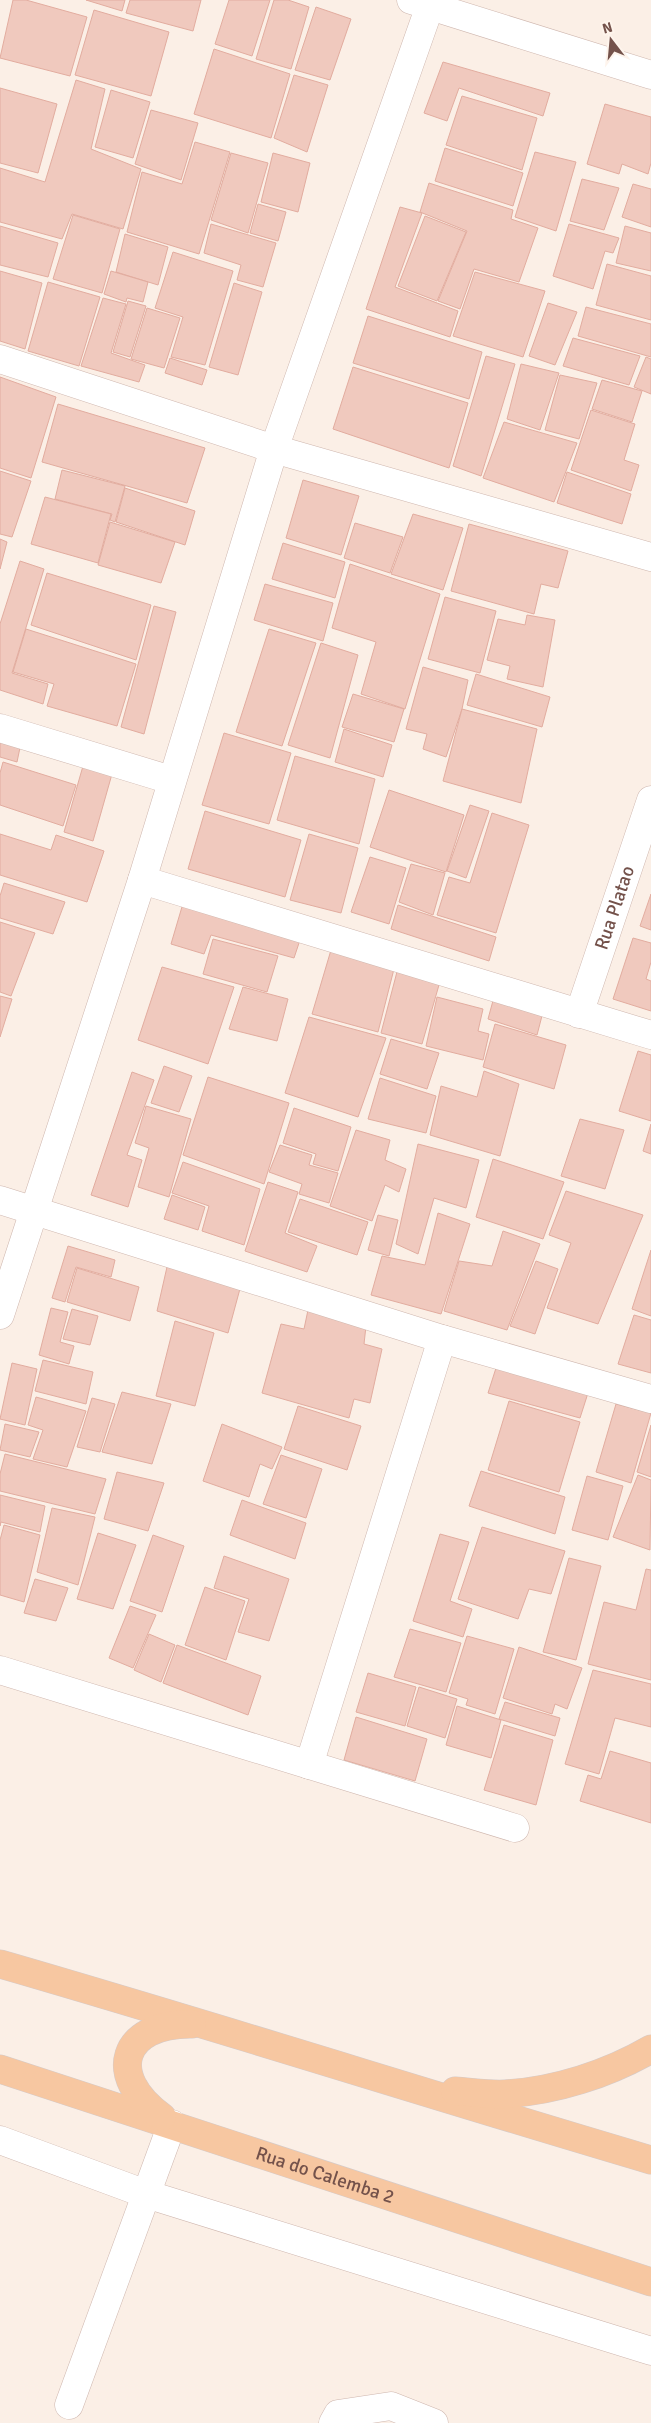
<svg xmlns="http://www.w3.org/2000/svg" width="651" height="2423" font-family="Signika,sans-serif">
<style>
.building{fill:#f0c9be;stroke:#e2ac9f}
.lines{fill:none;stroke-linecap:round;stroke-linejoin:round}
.minor-casing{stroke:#cfb7af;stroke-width:29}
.major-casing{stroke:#d5cbc9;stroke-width:29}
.minor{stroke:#fff;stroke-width:28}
.major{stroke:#f7c7a1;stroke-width:28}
.labels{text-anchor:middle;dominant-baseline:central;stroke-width:4;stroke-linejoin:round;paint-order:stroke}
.street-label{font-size:19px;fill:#74524b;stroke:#fef4ec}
</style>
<rect width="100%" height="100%" fill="#fbefe6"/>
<g class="building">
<polygon points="13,0 26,0 87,17 70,76 0,58"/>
<polygon points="86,0 125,0 122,11"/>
<polygon points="130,0 201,0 193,31 126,13"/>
<polygon points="229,0 270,0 252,56 215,44"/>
<polygon points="274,0 288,0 309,7 291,69 256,59"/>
<polygon points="316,7 351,19 330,80 295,70"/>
<polygon points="94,10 169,32 151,96 75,75"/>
<polygon points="214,49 290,74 271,138 194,114"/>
<polygon points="443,62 550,93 543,116 459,88 447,121 424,113"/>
<polygon points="294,75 328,85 307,152 274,138"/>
<polygon points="76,80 105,89 91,149 141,169 123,229 72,214 62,239 0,222 0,168 45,182"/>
<polygon points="0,88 57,104 38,173 0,163"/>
<polygon points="111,90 150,102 133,158 95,147"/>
<polygon points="462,96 537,118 522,170 446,145"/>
<polygon points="605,104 651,117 651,163 648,174 622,164 619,174 587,164"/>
<polygon points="151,110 198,123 181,180 135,164"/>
<polygon points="195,142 230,152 199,254 127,232 142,172 182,184"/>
<polygon points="445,148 523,173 513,206 435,181"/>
<polygon points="535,152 576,162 556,231 515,217"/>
<polygon points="231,153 268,163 248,233 211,220"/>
<polygon points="273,153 310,163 298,212 261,202"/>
<polygon points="582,179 619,188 604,230 570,221"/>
<polygon points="429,183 513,210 511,219 538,228 519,282 474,269 460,309 438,301 467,231 420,212"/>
<polygon points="633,184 651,189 651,227 622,217"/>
<polygon points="258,204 286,212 278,241 250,233"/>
<polygon points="400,207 422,213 395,287 458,311 450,337 366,309"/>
<polygon points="73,215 120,229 102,293 53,279"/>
<polygon points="425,216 466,232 437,301 398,286"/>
<polygon points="211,224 276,243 263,287 237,280 241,265 204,253"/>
<polygon points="569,224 619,238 613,253 605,251 593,289 553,276"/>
<polygon points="0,226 58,243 48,277 0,265"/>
<polygon points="625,226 651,233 651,271 616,263"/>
<polygon points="125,234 168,247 158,285 116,272"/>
<polygon points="173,252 233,271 205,365 171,357 183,317 155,308"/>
<polygon points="607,264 651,276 651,320 596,305"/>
<polygon points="0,271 42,283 25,349 0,341"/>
<polygon points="111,271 148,282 143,302 127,298 126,302 104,294"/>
<polygon points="475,272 545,291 523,357 453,336"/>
<polygon points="48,282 100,297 79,366 28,351"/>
<polygon points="234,283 262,292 238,375 209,367"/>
<polygon points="103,298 126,304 111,353 145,365 139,382 81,366"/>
<polygon points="128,301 146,306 130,357 113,352"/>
<polygon points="548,303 577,312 555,365 529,356"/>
<polygon points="586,307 651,324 651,357 578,336"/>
<polygon points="147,308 180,318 164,368 131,359"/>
<polygon points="368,316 482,352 469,399 353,363"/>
<polygon points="573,338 640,356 629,385 563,366"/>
<polygon points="486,356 515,364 481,476 453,466"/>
<polygon points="646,357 651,359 651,394 634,387"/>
<polygon points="170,358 207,370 202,385 165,373"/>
<polygon points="521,364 559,373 540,430 507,419"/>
<polygon points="353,367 468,403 449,468 333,429"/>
<polygon points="560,375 597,383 579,439 545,430"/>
<polygon points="0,377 56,397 31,478 0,468"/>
<polygon points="602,380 642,391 632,422 592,409"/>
<polygon points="58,404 205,448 187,503 42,462"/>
<polygon points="591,410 635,424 624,460 639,465 631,491 571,470"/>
<polygon points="504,422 577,443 554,502 483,478"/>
<polygon points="62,470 125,486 115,522 110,520 112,514 55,499"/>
<polygon points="0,471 31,481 12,537 0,534"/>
<polygon points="567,472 631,494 622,524 557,503"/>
<polygon points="303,480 359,496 341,555 286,538"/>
<polygon points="125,488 195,511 185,545 116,522"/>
<polygon points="45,497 111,514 98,563 31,544"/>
<polygon points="413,514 463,528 443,590 391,574"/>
<polygon points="110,522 175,542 161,583 98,565"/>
<polygon points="355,523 403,537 390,573 344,558"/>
<polygon points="469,524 568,551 558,588 541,584 534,614 451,591"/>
<polygon points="0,539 7,542 0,569"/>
<polygon points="283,543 345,562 335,598 272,579"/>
<polygon points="20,561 44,569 12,673 48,684 43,704 0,690 0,624"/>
<polygon points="350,564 440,594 405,709 361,694 376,642 332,628"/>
<polygon points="47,573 151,605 136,660 31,625"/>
<polygon points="265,584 333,603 323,641 254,620"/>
<polygon points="445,597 496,611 480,673 428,659"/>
<polygon points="154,606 176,612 144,734 121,727"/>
<polygon points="527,615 555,620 543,687 507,679 510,666 487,660 498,619 525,625"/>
<polygon points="26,629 136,664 117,726 47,706 54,684 13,672"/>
<polygon points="269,629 316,643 282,746 236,732"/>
<polygon points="321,643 358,655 330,758 288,745"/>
<polygon points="423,667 468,680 462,709 446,757 423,749 427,734 406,729"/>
<polygon points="476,674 550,697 542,727 467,705"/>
<polygon points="353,694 404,709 394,742 342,727"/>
<polygon points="462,709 537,729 521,803 443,781"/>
<polygon points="344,729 392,745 383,777 335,762"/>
<polygon points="0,732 22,738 17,762 0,757"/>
<polygon points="224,733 291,753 269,824 202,805"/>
<polygon points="295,756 375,779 359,844 277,820"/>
<polygon points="3,762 76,785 63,826 0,805 0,773"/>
<polygon points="83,766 112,774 93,841 64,832"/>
<polygon points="389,790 464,815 446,872 370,847"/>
<polygon points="470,805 489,811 466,878 447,871"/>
<polygon points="205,811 301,840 285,897 188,869"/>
<polygon points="492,813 529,825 496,933 437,915 449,877 470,883"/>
<polygon points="0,834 51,850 56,835 104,851 87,902 0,875"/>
<polygon points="309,834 358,848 341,913 290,900"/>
<polygon points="370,857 406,868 389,924 351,912"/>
<polygon points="411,864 445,873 433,915 399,902"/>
<polygon points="4,883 65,902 53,934 0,918 0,896"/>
<polygon points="651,894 651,930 640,926"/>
<polygon points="184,900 302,934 294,958 211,935 204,954 171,944"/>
<polygon points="398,905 496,937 489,961 391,929"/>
<polygon points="0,922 35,933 11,996 0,992"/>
<polygon points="633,938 651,943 651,962 646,979 651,981 651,1011 613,999"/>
<polygon points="213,939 278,956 267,992 203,974"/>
<polygon points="331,950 395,965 378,1032 312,1014"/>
<polygon points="162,967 234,987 208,1064 138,1040"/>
<polygon points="398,968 441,978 422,1044 381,1033"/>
<polygon points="243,987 288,999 277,1041 229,1029"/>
<polygon points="0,996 12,999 0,1037"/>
<polygon points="437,997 483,1009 478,1031 489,1034 483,1060 426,1046"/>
<polygon points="494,997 543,1012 537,1035 488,1019"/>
<polygon points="309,1017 386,1038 358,1117 285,1093"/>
<polygon points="495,1024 566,1045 554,1089 483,1067"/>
<polygon points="391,1039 439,1053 427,1089 380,1074"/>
<polygon points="638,1051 651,1055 651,1121 619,1111"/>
<polygon points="164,1066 192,1076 179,1112 151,1103"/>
<polygon points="484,1071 519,1084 500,1156 430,1135 441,1086 477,1097"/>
<polygon points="132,1072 154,1080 127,1155 142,1160 128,1207 91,1195"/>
<polygon points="208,1077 289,1103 264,1184 183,1155"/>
<polygon points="380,1078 436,1096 426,1133 368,1119"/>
<polygon points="146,1106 191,1119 169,1197 138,1187 149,1148 135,1143"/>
<polygon points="294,1108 351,1127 338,1171 313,1164 316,1154 283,1143"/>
<polygon points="580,1119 624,1130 605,1189 561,1176"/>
<polygon points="651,1124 651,1154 643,1151"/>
<polygon points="356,1130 390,1140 385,1160 406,1169 399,1192 385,1185 372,1221 330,1206"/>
<polygon points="418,1144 479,1160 466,1208 434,1198 418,1254 396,1244"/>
<polygon points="280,1145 312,1155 309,1165 338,1173 329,1203 299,1194 302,1184 269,1172"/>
<polygon points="493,1159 564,1182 543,1239 476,1217"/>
<polygon points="183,1162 260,1189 244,1245 202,1231 209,1206 172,1193"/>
<polygon points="268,1182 298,1192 285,1233 317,1246 307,1272 245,1251"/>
<polygon points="566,1191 643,1215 598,1324 547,1308 571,1243 549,1235"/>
<polygon points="172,1195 205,1207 198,1230 164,1219"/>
<polygon points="300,1199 368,1222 357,1255 288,1232"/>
<polygon points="438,1213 470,1224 441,1314 371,1295 382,1256 425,1265"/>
<polygon points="378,1215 398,1220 389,1256 368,1250"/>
<polygon points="503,1231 540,1244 507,1330 444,1311 459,1261 492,1266"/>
<polygon points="68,1246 115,1260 111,1277 76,1267 65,1302 52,1298"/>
<polygon points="651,1250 651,1316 632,1309"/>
<polygon points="536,1261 558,1269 535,1334 510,1326"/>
<polygon points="167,1267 241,1285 228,1333 157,1311"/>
<polygon points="77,1268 139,1287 130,1321 67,1302"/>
<polygon points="51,1308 68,1312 60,1342 74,1346 69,1364 39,1355"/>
<polygon points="72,1309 98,1316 90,1345 63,1339"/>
<polygon points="308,1310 366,1326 364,1344 382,1349 370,1403 354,1399 349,1418 262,1393 281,1324 304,1329"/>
<polygon points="634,1315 651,1320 651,1373 618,1364"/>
<polygon points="175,1321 214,1333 195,1406 156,1396"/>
<polygon points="43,1360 93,1372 86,1404 35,1391"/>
<polygon points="12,1363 37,1369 25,1425 0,1419"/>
<polygon points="496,1368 588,1393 580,1418 488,1393"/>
<polygon points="122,1392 171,1404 152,1464 102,1452"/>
<polygon points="36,1397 86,1411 67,1467 33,1459 43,1430 28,1425"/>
<polygon points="92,1398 115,1404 100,1452 77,1447"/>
<polygon points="509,1401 580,1422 559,1492 488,1470"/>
<polygon points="616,1404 651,1413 631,1483 596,1472"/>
<polygon points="298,1406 361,1426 347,1470 284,1449"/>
<polygon points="5,1424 39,1432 30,1457 0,1450"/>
<polygon points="222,1424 282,1447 272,1469 260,1464 249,1497 203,1481"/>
<polygon points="651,1425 651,1477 637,1472"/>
<polygon points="5,1454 106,1479 95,1514 0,1491 0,1474"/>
<polygon points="281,1455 322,1469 306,1518 263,1504"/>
<polygon points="481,1471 565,1497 555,1534 469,1506"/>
<polygon points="117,1472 164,1483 148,1531 104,1519"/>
<polygon points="638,1475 651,1480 650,1550 613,1537"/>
<polygon points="587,1476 623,1486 608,1540 572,1530"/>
<polygon points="0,1495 45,1506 40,1532 1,1522 0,1526"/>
<polygon points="242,1500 306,1523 295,1559 230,1535"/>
<polygon points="52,1508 95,1517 78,1585 37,1572"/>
<polygon points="4,1525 40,1535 24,1602 0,1595 0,1540"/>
<polygon points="482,1527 565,1551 551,1594 529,1589 518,1619 458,1599"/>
<polygon points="98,1533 136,1545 113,1609 77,1599"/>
<polygon points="440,1534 469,1542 450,1601 472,1609 463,1637 413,1621"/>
<polygon points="153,1535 184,1546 162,1612 130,1601"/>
<polygon points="224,1556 289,1579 269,1641 238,1632 249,1599 214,1588"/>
<polygon points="569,1558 601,1566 576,1660 543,1652"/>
<polygon points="646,1569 651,1570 651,1680 588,1664 604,1602 636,1610"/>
<polygon points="35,1579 68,1588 56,1621 24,1613"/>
<polygon points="205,1587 245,1601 226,1660 185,1645"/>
<polygon points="130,1606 156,1615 133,1668 109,1658"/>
<polygon points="410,1629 461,1643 446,1692 394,1677"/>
<polygon points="149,1634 175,1645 161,1682 134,1670"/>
<polygon points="467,1636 514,1649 495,1714 466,1705 468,1699 449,1693"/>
<polygon points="177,1645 261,1676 248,1715 163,1683"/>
<polygon points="519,1647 582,1668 567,1709 555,1704 552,1714 503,1698"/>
<polygon points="593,1670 651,1684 651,1727 615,1718 599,1774 565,1764"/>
<polygon points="368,1673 416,1687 405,1726 356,1712"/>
<polygon points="419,1687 457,1699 445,1738 407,1726"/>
<polygon points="505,1702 560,1718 555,1736 499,1719"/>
<polygon points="457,1706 501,1720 491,1758 446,1745"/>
<polygon points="356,1717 427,1739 415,1781 344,1760"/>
<polygon points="504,1725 553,1740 536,1805 484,1790"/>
<polygon points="610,1751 651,1763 651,1823 580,1801 588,1775 601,1779"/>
</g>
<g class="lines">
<g class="minor-casing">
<g id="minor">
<polyline points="411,0 651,75"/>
<polyline points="0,359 274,449 651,557"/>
<polyline points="0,728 171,780"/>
<polyline points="142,880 651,1035"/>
<path id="s1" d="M579,1014l72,-214"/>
<polyline points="0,1200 442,1339 651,1399"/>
<polyline points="0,1315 142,880 274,449 432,0"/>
<polyline points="0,1670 515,1828"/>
<polyline points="309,1765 442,1339"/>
<polyline points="0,2140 146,2194 651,2351"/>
<polyline points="69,2405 172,2124"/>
<polyline points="333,2423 338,2414 391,2406 434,2423"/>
</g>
</g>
<g class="major-casing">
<g id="major">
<path d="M0,1964c218,63 434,132 651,196"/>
<path id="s2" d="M0,2069l651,213"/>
<path d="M455,2091c16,1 34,4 50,3 50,-3 103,-20 146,-45"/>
<path d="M162,2117c-57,-41 -41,-94 30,-93"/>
</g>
</g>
<use href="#minor" class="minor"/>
<use href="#major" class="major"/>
</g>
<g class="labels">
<g class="street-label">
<text stroke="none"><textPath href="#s1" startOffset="112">Rua Platao</textPath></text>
<text stroke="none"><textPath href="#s2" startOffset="342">Rua do Calemba 2</textPath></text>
</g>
</g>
<g transform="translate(611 40) rotate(344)" stroke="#fef4ec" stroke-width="4" paint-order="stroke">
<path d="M0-4L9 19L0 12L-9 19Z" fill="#74524b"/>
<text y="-8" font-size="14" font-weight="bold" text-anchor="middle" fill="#74524b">N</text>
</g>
</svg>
